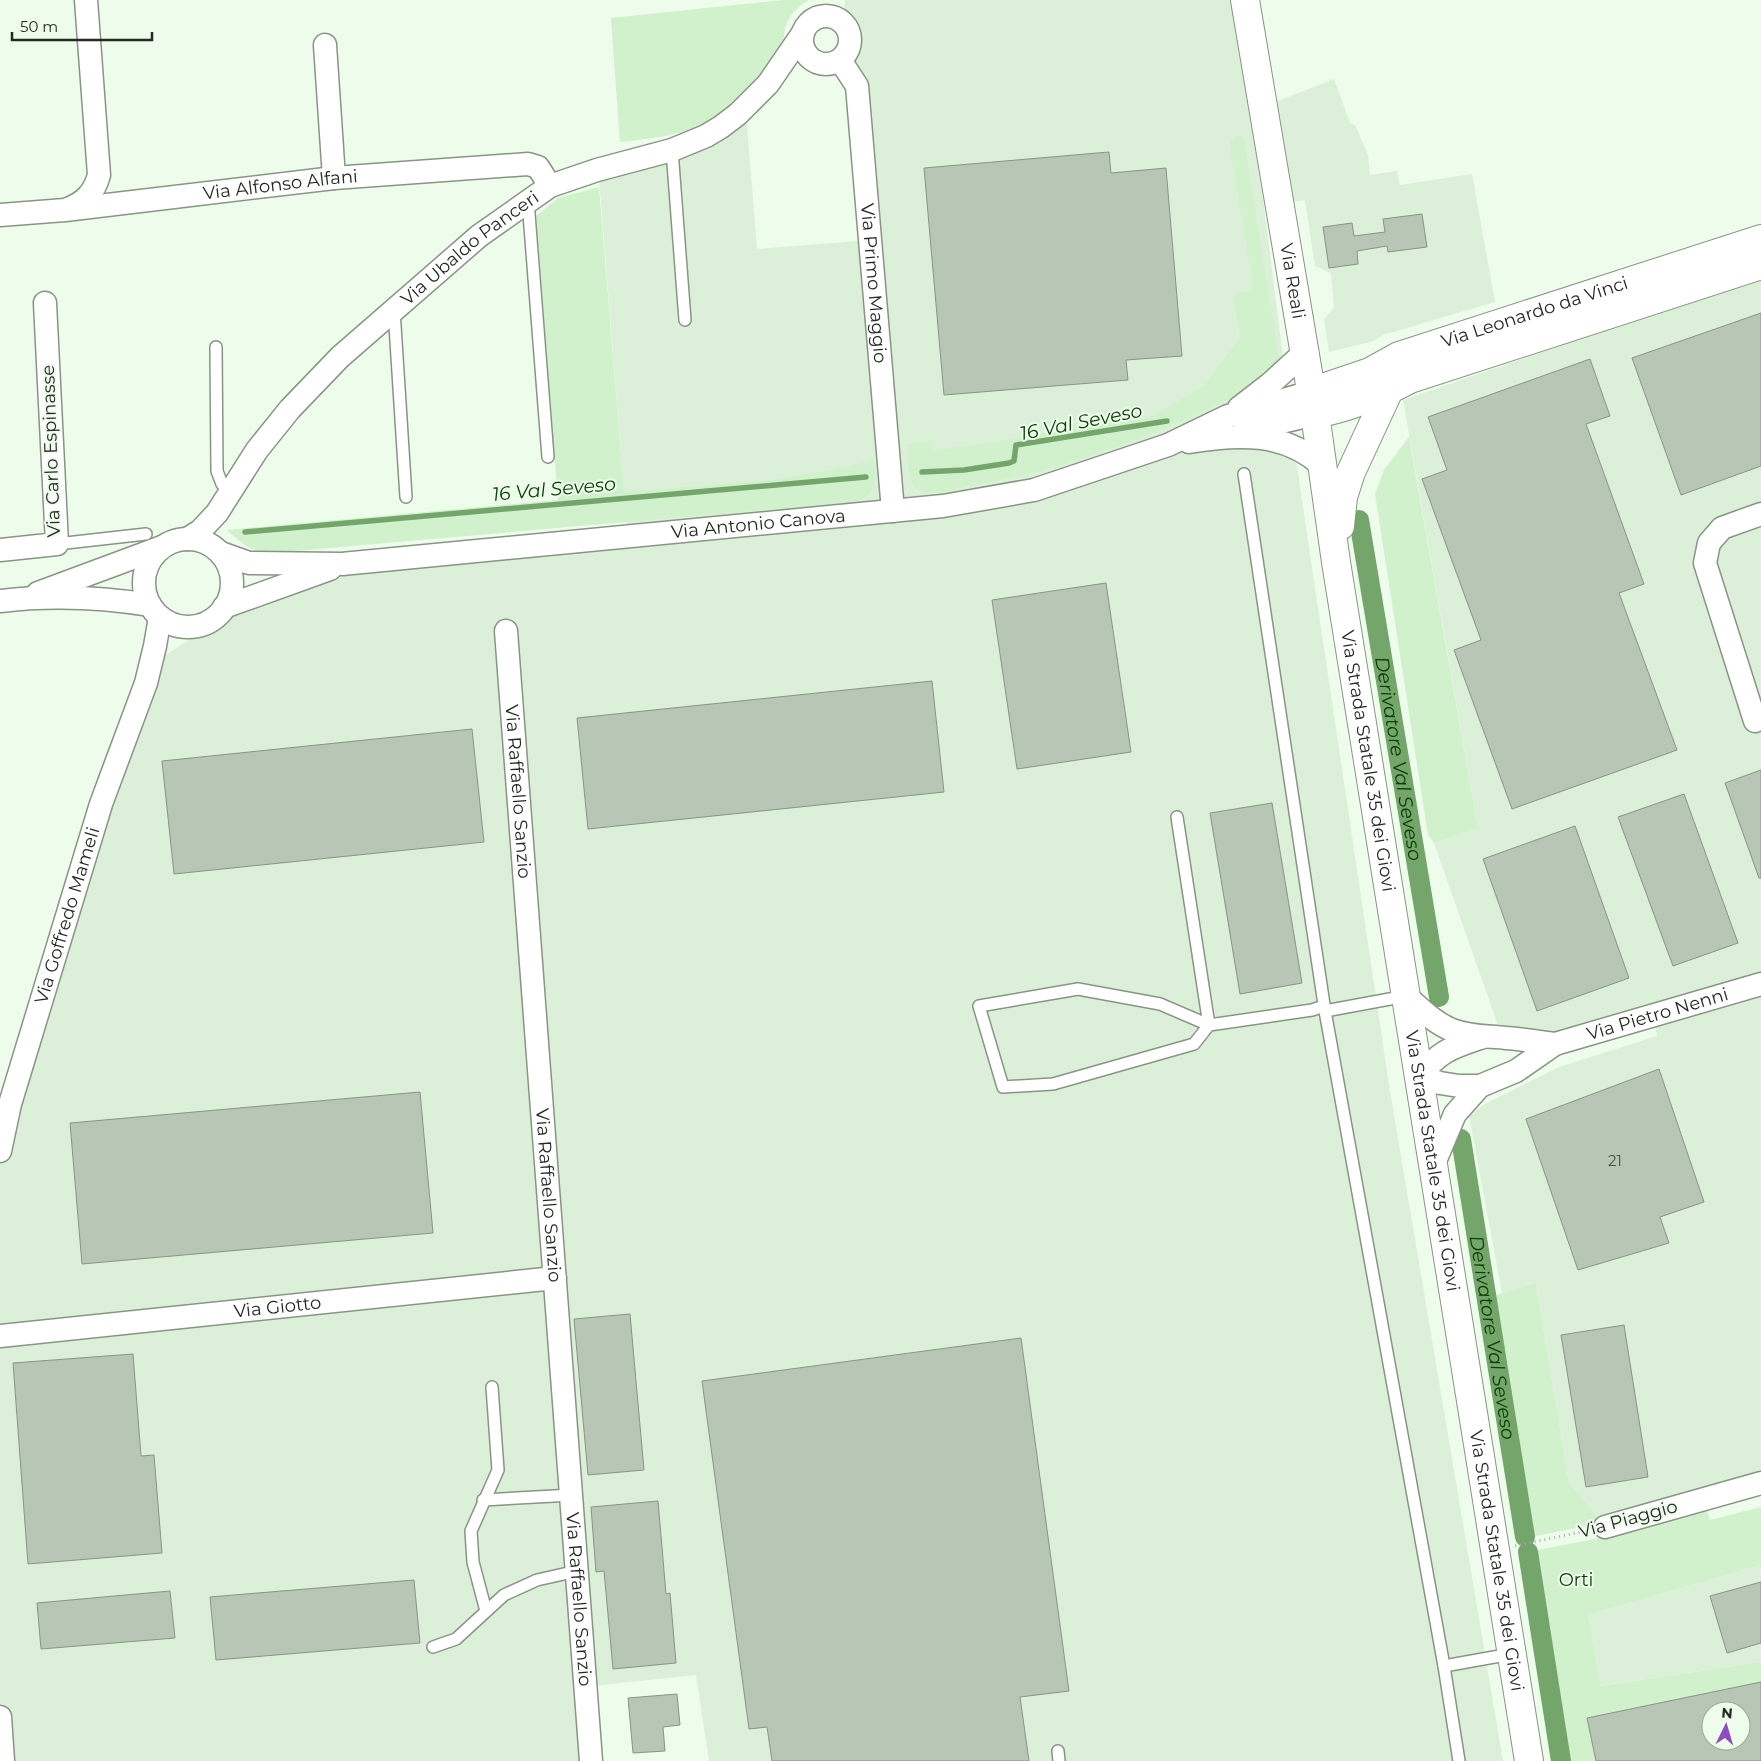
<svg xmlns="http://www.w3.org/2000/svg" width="1761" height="1761" font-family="Montserrat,sans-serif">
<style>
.built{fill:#dcf0d9}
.green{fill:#d0f1cb;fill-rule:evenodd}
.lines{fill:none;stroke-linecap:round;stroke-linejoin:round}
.stream{stroke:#74a66c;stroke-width:5.5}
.canal{stroke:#74a66c;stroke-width:20}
.building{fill:#b8c6b6;stroke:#889586;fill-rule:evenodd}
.service-casing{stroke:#889585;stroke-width:14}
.minor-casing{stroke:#889585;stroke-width:25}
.secondary-casing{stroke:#889585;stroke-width:30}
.path{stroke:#a7b2a5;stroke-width:3;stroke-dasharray:1 4;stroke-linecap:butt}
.service{stroke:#fff;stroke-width:11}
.minor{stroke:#fff;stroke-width:22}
.secondary{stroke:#fff;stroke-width:28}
.labels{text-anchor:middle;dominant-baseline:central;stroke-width:4;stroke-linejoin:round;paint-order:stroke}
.number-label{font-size:15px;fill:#495048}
.street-label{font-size:18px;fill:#242923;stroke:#edfceb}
.park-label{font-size:18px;fill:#11340b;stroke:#edfceb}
.water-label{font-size:19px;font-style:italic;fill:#0b4003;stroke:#edfceb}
</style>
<rect width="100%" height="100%" fill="#edfceb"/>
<g class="built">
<polygon points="845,0 1238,0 1296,460 1389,1085 1503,1761 709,1761 696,1675 592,1686 598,1761 0,1761 0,1104 62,889 100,769 138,673 195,636 215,630 229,618 344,573 628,544 598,165 672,146 745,101 757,249 872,240 842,60 850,51 852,38 844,9"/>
<polygon points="1334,79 1350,123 1355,125 1368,155 1370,175 1397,171 1400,185 1472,174 1495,302 1383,335 1374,341 1329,352 1324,319 1334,308 1331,273 1315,266 1305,200 1283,203 1265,106"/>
<polygon points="1761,276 1761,975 1558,1037 1500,1031 1434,843 1478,827 1403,400"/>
<polygon points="1761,996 1761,1477 1601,1520 1569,1483 1536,1283 1502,1293 1469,1116 1485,1104 1559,1067 1657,1036 1655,1027"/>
<polygon points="1761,1565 1761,1662 1599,1686 1588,1615"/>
</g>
<g class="green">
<path d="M783,0h26c-18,11 -27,24 -25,46 -13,17 -25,37 -41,51 -37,35 -75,40 -123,45l-9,-124z"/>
<path d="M1237,135l4,1 3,2 35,221c-10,38 -186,97 -226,109 -27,7 -54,13 -82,18 -16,3 -42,13 -56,2 -8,-7 -7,-34 -8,-44l24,-4 2,11 220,-35 51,-30 36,-48 -7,-44 21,-4 -24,-143 1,-6z"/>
<path d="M599,187l25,305 146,-12 62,-10 43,-10c0,21 3,35 -21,42l-582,51c-20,0 -31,-10 -45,-23l331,-30 -22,-284 22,-18z"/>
<polygon points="1409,437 1478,828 1434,843 1428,835 1375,494 1384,470"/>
<polygon points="1536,1283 1569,1483 1601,1520 1591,1525 1531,1537 1492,1296"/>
<path d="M1761,1507v58l-173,50 12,71 161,-24v99h-195l-33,-210 103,-20 71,-21 3,10zM1711,1711h30v30h-30z"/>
</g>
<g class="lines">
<g class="stream">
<polyline points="922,472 964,470 1009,463 1014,461 1016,445 1167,421"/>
<polyline points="245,532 866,477"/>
</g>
<g class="canal">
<path id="s1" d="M1359,520l80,477"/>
<path id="s2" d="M1461,1139l64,398"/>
<polyline points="1528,1552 1561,1761"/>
</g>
</g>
<g class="building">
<polygon points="1109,152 1111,173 1166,168 1182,356 1126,360 1128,380 944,395 924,168"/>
<polygon points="1422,214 1427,247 1388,252 1387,246 1357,251 1358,264 1329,268 1323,227 1352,223 1354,236 1385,232 1383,219"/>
<polygon points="1761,313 1761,466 1681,495 1632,358"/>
<polygon points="1590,359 1610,416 1586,424 1644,584 1619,593 1677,750 1512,809 1454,650 1481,640 1422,479 1447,470 1428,417"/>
<polygon points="1106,583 1131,752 1017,769 992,600"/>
<polygon points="932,681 944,792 588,829 577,718"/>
<polygon points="472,729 484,842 174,874 162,761"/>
<polygon points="1761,770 1761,878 1759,878 1725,783"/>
<polygon points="1684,794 1738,943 1673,966 1618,817"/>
<polygon points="1272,803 1302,983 1240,994 1210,813"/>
<polygon points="1575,826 1629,978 1537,1011 1483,859"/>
<polygon points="1659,1069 1704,1202 1660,1217 1669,1243 1578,1270 1526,1119"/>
<polygon points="420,1092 433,1233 82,1264 70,1123"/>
<polygon points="630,1314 644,1470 588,1475 574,1319"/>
<polygon points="1624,1325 1648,1477 1586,1487 1561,1335"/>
<polygon points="1021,1338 1069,1691 1020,1697 1029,1761 772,1761 767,1727 749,1729 702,1381"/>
<polygon points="133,1354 141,1456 154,1455 162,1553 28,1564 13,1363"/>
<polygon points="658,1501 666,1594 670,1593 676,1663 613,1669 604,1571 596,1572 591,1507"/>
<polygon points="414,1580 420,1643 216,1660 210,1597"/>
<polygon points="1761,1582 1761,1643 1727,1653 1710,1596"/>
<polygon points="170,1591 175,1638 41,1649 37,1603"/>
<path d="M1761,1682v79h-165l-9,-43zM1711,1711h30v30h-30z"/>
<polygon points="677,1694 680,1725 663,1727 665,1751 633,1753 628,1698"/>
</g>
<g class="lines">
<g class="service-casing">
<g id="service">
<polyline points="672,150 685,320"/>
<polyline points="528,201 548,457"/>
<polyline points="394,310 406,497"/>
<polyline points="216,347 217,471 222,484 231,493"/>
<polyline points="1244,474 1325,1011 1444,1666 1459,1761"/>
<polyline points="57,544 146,534"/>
<polyline points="1177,817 1209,1025 1160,1004 1078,989 979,1006 1003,1087 1053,1084 1194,1044 1209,1025 1312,1010 1324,1006"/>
<polyline points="1325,1011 1406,996"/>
<polyline points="483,1500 572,1495"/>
<polyline points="486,1611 473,1562 471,1531 498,1470 492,1387"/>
<polyline points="433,1647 456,1639 504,1595 537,1580 577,1571"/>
<polyline points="1444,1666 1511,1654"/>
<polyline points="1058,1751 1059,1761"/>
</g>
</g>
<g class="minor-casing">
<g id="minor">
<circle cx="826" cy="40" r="24"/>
<polyline points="325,45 334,178"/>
<path id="s3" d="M840,60l17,26 36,425"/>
<path d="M68,209c17,-7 26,-16 31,-34l-13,-175"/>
<path id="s4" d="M0,215l65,-5 269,-32 194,-14 10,3 12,19"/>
<polyline points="1239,408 1270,384 1304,353"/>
<polyline points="1244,431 1315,414"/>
<path d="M1189,442c47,-8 96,-11 133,24"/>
<path id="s5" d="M187,539l13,-8 17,-18 40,-63 33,-41 50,-52 139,-121 71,-50 47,-16 75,-20 34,-14 15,-9 17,-13 30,-30 35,-51"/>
<circle cx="188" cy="583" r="44"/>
<polyline points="0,550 57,544 45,303"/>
<path id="s6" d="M221,553l28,10 93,1 601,-58 91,-16 134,-45 60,-29 83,-24"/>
<polyline points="38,593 162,547"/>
<path d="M0,601c49,-6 101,-4 150,4"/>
<polyline points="224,607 330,569"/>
<path id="s7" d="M506,631l85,1130"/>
<polyline points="1755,721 1705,563 1709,543 1722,528 1761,514"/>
<path d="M1406,996c14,12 28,27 46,34 18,7 35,6 54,8 16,1 33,4 49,6"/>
<path id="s8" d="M1483,1037c-32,11 -42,13 -64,39l21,7 19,3h21l36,-15 39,-27 206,-60"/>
<path id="s9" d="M0,1151l10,-47 91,-300 45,-121 9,-37 5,-29"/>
<polyline points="1433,1166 1455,1114 1480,1086"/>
<path id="s10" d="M0,1336l555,-58"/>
<polyline points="1605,1527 1761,1483"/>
<polyline points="0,1717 3,1761"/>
</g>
</g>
<g class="secondary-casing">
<g id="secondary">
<path id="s11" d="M1245,0l70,414 21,148 193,1199"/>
<path id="s12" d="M1311,392l59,-20 29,-16 362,-117"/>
<path d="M1315,414c33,-6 65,-19 95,-35l351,-114"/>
<polyline points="1340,526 1343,497 1351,472 1389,390"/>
</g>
</g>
<polyline class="path" points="1515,1546 1585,1531"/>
<use href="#service" class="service"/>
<use href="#minor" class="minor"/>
<use href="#secondary" class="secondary"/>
</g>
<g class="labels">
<g class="number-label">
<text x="1615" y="1160">21</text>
</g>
<g class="street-label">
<text stroke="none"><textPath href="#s4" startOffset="282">Via Alfonso Alfani</textPath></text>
<text stroke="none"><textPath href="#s5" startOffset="409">Via Ubaldo Panceri</textPath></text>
<text stroke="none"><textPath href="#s11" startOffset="285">Via Reali</textPath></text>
<text stroke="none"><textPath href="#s3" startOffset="229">Via Primo Maggio</textPath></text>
<text stroke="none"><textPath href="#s12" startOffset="238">Via Leonardo da Vinci</textPath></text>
<text transform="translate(51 451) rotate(-92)">Via Carlo Espinasse</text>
<text stroke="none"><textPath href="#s6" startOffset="541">Via Antonio Canova</textPath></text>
<text stroke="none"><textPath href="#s11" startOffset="771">Via Strada Statale 35 dei Giovi</textPath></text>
<text stroke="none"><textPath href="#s7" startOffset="161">Via Raffaello Sanzio</textPath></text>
<text stroke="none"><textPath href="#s9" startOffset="245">Via Goffredo Mameli</textPath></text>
<text stroke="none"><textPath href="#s8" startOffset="332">Via Pietro Nenni</textPath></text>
<text stroke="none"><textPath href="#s11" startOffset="1176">Via Strada Statale 35 dei Giovi</textPath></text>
<text stroke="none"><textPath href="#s7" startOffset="566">Via Raffaello Sanzio</textPath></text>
<text stroke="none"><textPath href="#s10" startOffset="279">Via Giotto</textPath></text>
<text transform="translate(1628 1519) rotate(-15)">Via Piaggio</text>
<text stroke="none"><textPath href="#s11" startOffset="1581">Via Strada Statale 35 dei Giovi</textPath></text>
<text stroke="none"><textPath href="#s7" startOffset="971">Via Raffaello Sanzio</textPath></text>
</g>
<g class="park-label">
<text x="1576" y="1580">Orti</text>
</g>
<g class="water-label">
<text transform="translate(1081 422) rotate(-11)">16 Val Seveso</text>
<text transform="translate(554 489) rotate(-5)">16 Val Seveso</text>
<text stroke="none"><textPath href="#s1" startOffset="242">Derivatore Val Seveso</textPath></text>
<text stroke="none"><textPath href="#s2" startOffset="201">Derivatore Val Seveso</textPath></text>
</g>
</g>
<g transform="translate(1726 1726) rotate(5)"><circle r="24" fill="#edfceb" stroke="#9da89b"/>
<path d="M0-4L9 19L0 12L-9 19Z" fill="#8f4cc1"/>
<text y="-8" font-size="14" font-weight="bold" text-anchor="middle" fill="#242923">N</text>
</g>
<path d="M12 32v8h140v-8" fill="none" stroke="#242923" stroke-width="2.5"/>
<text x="20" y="32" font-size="15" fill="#242923" stroke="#edfceb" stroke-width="4" paint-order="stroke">50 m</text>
</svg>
